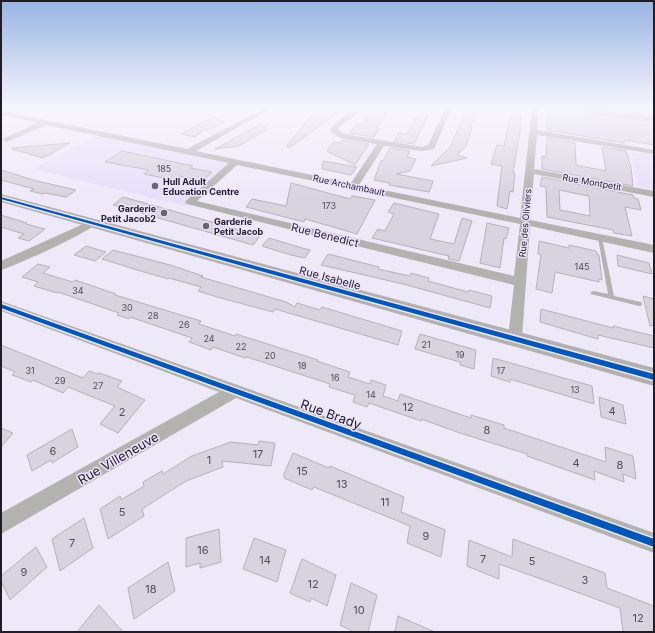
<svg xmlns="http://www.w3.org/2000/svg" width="655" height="633" font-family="Inter,sans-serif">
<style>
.built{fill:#e7dff9}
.building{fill:#d7d3df;stroke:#b4b0bc;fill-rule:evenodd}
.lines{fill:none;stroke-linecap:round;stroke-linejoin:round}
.lane{fill:#b2b2af;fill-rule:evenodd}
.street{fill:#b2b2af;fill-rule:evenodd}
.secondary{fill:#b2b1af;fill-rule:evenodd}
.cycleway-casing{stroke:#ebe3ff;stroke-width:3}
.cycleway{fill:#0057b8;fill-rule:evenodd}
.poi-dot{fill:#686470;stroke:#ebe3ff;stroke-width:1.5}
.labels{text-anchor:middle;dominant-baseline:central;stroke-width:3;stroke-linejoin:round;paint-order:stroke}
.number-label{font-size:9px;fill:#504c57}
.far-poi-label{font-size:9px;font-weight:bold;fill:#201d27;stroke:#ebe3ff;text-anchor:start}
.far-street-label{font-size:9px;fill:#201d27;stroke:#ebe3ff}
.street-label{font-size:11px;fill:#201d27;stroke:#ebe3ff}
.near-number-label{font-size:11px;fill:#504c57}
.near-street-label{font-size:13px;fill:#201d27;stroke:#ebe3ff}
</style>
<rect width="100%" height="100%" fill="#eee9f9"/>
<g class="built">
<polygon points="98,134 236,161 186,206 33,169"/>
<polygon points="631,152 654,155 654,190 637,187 633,167 635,167"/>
</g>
<g class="building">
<polygon points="317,108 344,108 289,148 287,146"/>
<polygon points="375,108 390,108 376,129 379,129 374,137 349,133 358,123 362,124"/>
<polygon points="467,108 477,108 470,127 472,127 466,146 457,155 467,158 431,166 451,146"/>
<polygon points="561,108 565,108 569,111 654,122 654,145 625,140 625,142 623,141 624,143 547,130 548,109 561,111"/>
<polygon points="591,108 654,108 654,115"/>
<polygon points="512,110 521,112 520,132 513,172 515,173 513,192 510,191 507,209 497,206 502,166 491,164 497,145 504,146"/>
<polygon points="419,113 428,115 414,144 394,141 399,133 407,134"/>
<polygon points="213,117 224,122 206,131 204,130 195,137 181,134"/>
<polygon points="262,123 266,130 239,146 215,149"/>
<polygon points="547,138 575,143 576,165 606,171 602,147 626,151 631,167 633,186 542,169 542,156 546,157"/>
<polygon points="343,140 369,144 355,165 327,151 334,142 340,143"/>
<polygon points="70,143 43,158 12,149 12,148"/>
<polygon points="390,148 410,151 407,157 416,159 410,171 396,174 433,181 429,192 389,185 389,183 374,180 381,161 383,161"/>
<polygon points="122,151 193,166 190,168 212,172 202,181 179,176 174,180 144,174 149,170 105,162"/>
<polygon points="323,161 357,167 351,175 322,169"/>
<polygon points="1,170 37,181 76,190 66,197 45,193 43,194 30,191 34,189 1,180"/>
<path d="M542,177l91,18 1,3 4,1 3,11 -16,-3 7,29 -18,-3 -1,-3 -66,-13 -1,-30 -6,-1zM559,190l30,6 1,20 -30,-6z"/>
<polygon points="291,183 350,199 352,196 375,200 357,234 305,219 304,222 246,207 252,199 286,206"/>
<polygon points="123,197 159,207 260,236 253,245 113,205"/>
<polygon points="394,203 439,214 430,239 454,244 462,218 472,221 459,261 448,259 449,256 372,238 378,229 385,231 394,214 388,212"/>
<polygon points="1,215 27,223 26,224 45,229 29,241 18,238 24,234 1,227"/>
<polygon points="487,223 509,228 506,239 504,238 500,268 480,263"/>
<polygon points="269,238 302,248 310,250 305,258 291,255 262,246"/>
<polygon points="539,241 569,248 569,245 596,251 597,254 599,255 602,280 599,279 599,282 555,272 552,293 536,289 541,255 538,254"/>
<polygon points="86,246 106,252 95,261 74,255"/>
<polygon points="113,250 170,265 203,276 201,277 286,302 295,307 297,303 320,310 322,307 402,331 398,345 275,309 273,312 217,297 198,291 201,287 169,278 168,279 137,270 102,259"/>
<polygon points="328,254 379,267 378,269 410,276 411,273 429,278 428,281 468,292 469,290 492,296 490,308 403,284 321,265"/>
<polygon points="617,255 649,263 652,274 618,266"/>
<polygon points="38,264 50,267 43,273 73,282 75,280 116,294 115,295 201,321 199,324 235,336 236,334 318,360 317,361 350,372 348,377 370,384 371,380 386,385 383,396 398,401 400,394 471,418 471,415 504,425 504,428 606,462 605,447 633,456 636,479 623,474 624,482 594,471 595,480 527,456 527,454 460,433 421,419 421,421 369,403 367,407 353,402 355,395 329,387 330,384 247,357 245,358 213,347 211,350 189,342 192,338 130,317 129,319 117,315 119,313 58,292 57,293 34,286 38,282 22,277"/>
<polygon points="643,296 654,299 654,325 650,326"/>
<polygon points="541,309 613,328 613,326 654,336 654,348 598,335 598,339 540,322"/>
<polygon points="420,334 476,350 474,369 460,365 460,362 415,349"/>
<polygon points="1,345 83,378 89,371 97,374 99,373 122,381 117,387 145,400 118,433 100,424 115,406 68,387 63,393 33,380 31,382 12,375 15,372 1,366"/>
<polygon points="493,358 592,386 594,404 510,379 510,382 491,376"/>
<polygon points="599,397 623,405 626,424 601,417"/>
<polygon points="1,428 13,433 1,447"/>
<polygon points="72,429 78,447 52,463 51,460 32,471 27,455"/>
<polygon points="259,441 275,443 271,466 222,461 223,467 186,481 142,509 144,516 108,539 100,509 120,496 121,500 144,486 143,482 162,471 163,474 192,456 231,442 258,445"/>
<polygon points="293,453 329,468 330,466 404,497 401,512 445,530 441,557 407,543 410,526 314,487 312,490 284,478 284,474"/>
<polygon points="84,518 93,548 60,571 52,539"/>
<polygon points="219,529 221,562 200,568 200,563 186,567 186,538"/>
<polygon points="254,538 286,550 277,582 243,569"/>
<polygon points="513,539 605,573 607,588 654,606 654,632 623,632 620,608 552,583 499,564 499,579 467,566 469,540 512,557"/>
<polygon points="36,547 47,567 10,600 1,581 1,576"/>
<polygon points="302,559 336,575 327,606 311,598 310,602 290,593"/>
<polygon points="168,562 175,591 134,619 128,588"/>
<polygon points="351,583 377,595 368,632 354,632 340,625"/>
<polygon points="99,605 123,632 77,632"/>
<polygon points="398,616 435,632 395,632"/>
</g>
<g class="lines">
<polygon class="lane" points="600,236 602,238 614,296 641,302 642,304 641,306 639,306 591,294 590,293 593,291 608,294 598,238"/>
<g class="street">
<path d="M265,108h7l-76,43 155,32 26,-39 -37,-6 -10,-7c4,-10 25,-23 36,-23l-27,19 -1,3 7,4 77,13 6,-2 18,-37h6l-18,41 -12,2 -38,-5 -25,39 161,33 12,-110h6l-1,22 117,20v4l-117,-19 -3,34 120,22v6l-120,-23 -4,46 124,25v8l-124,-27 -8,112 -2,4 -5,2 -5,-2 -2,-4 6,-53 -327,-81 -2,-2 2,-2 42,-37 -183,-38 -39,17 -4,-2 1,-2 34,-15 -37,-8v-4l186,38zM237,165l283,59 -6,52 -317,-75z"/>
<polygon points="566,108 582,108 654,117 654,121 569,110"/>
<path d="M92,220l4,1 1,2c-7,9 -82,43 -96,47v-9z"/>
<polygon points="1,301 654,533 654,553 236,398 1,534 1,513 219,392 1,311"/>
</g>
<polygon class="secondary" points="1,194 654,368 654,386 1,202"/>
<g class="cycleway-casing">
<g id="cycleway">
<polygon points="1,197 654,374 654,380 1,199"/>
<polygon points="1,304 654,539 654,547 1,308"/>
</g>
</g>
<use href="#cycleway" class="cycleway"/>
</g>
<linearGradient id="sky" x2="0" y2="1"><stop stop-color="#98b4e3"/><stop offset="0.55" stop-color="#f7f5fc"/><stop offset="1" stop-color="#f7f5fc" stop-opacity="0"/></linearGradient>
<rect width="655" height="196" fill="url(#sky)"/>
<g class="poi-dot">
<circle cx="155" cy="186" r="4"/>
<circle cx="164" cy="213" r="4"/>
<circle cx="206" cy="226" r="4"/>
</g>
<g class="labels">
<g class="number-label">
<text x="164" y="168">185</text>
<text x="329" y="205">173</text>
<text x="582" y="266">145</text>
<text x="78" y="290">34</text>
<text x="127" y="307">30</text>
<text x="153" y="315">28</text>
<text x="184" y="324">26</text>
<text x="209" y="338">24</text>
<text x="426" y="344">21</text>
<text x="241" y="346">22</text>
<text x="460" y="354">19</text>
<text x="270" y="355">20</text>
<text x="302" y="365">18</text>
<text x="30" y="370">31</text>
<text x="501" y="370">17</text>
<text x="335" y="377">16</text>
<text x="60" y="380">29</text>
<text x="98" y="385">27</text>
<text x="575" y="389">13</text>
<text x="371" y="394">14</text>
</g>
<g class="far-poi-label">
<text x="163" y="181">Hull Adult<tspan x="163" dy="10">Education Centre</tspan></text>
<text x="156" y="208" text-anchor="end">Garderie<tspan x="156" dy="10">Petit Jacob2</tspan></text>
<text x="214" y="221">Garderie<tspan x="214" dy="10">Petit Jacob</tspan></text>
</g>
<g class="far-street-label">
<text transform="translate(592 182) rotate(10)">Rue Montpetit</text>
<text transform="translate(349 185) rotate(12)">Rue Archambault</text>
<text transform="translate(525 223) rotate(-85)">Rue des Oliviers</text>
</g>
<g class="street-label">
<text transform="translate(325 235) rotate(14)">Rue Benedict</text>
<text transform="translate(330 278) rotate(15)">Rue Isabelle</text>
</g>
<g class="near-number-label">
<text x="408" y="407">12</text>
<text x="612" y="411">4</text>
<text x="122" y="412">2</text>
<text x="487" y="430">8</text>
<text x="53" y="451">6</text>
<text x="258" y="454">17</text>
<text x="209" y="460">1</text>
<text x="576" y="463">4</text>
<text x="620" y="465">8</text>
<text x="302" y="471">15</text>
<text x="342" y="484">13</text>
<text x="385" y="502">11</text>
<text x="122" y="512">5</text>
<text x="426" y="536">9</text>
<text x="72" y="543">7</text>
<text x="203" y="550">16</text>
<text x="483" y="559">7</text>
<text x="265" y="560">14</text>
<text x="532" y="561">5</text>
<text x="24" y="572">9</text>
<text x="585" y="580">3</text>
<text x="313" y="584">12</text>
<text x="151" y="589">18</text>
<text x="359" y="610">10</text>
<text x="638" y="618">12</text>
</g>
<g class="near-street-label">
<text transform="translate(331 414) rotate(20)">Rue Brady</text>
<text transform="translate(118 458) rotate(-30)">Rue Villeneuve</text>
</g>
</g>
<rect width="655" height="633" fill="none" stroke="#201d27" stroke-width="4"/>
</svg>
